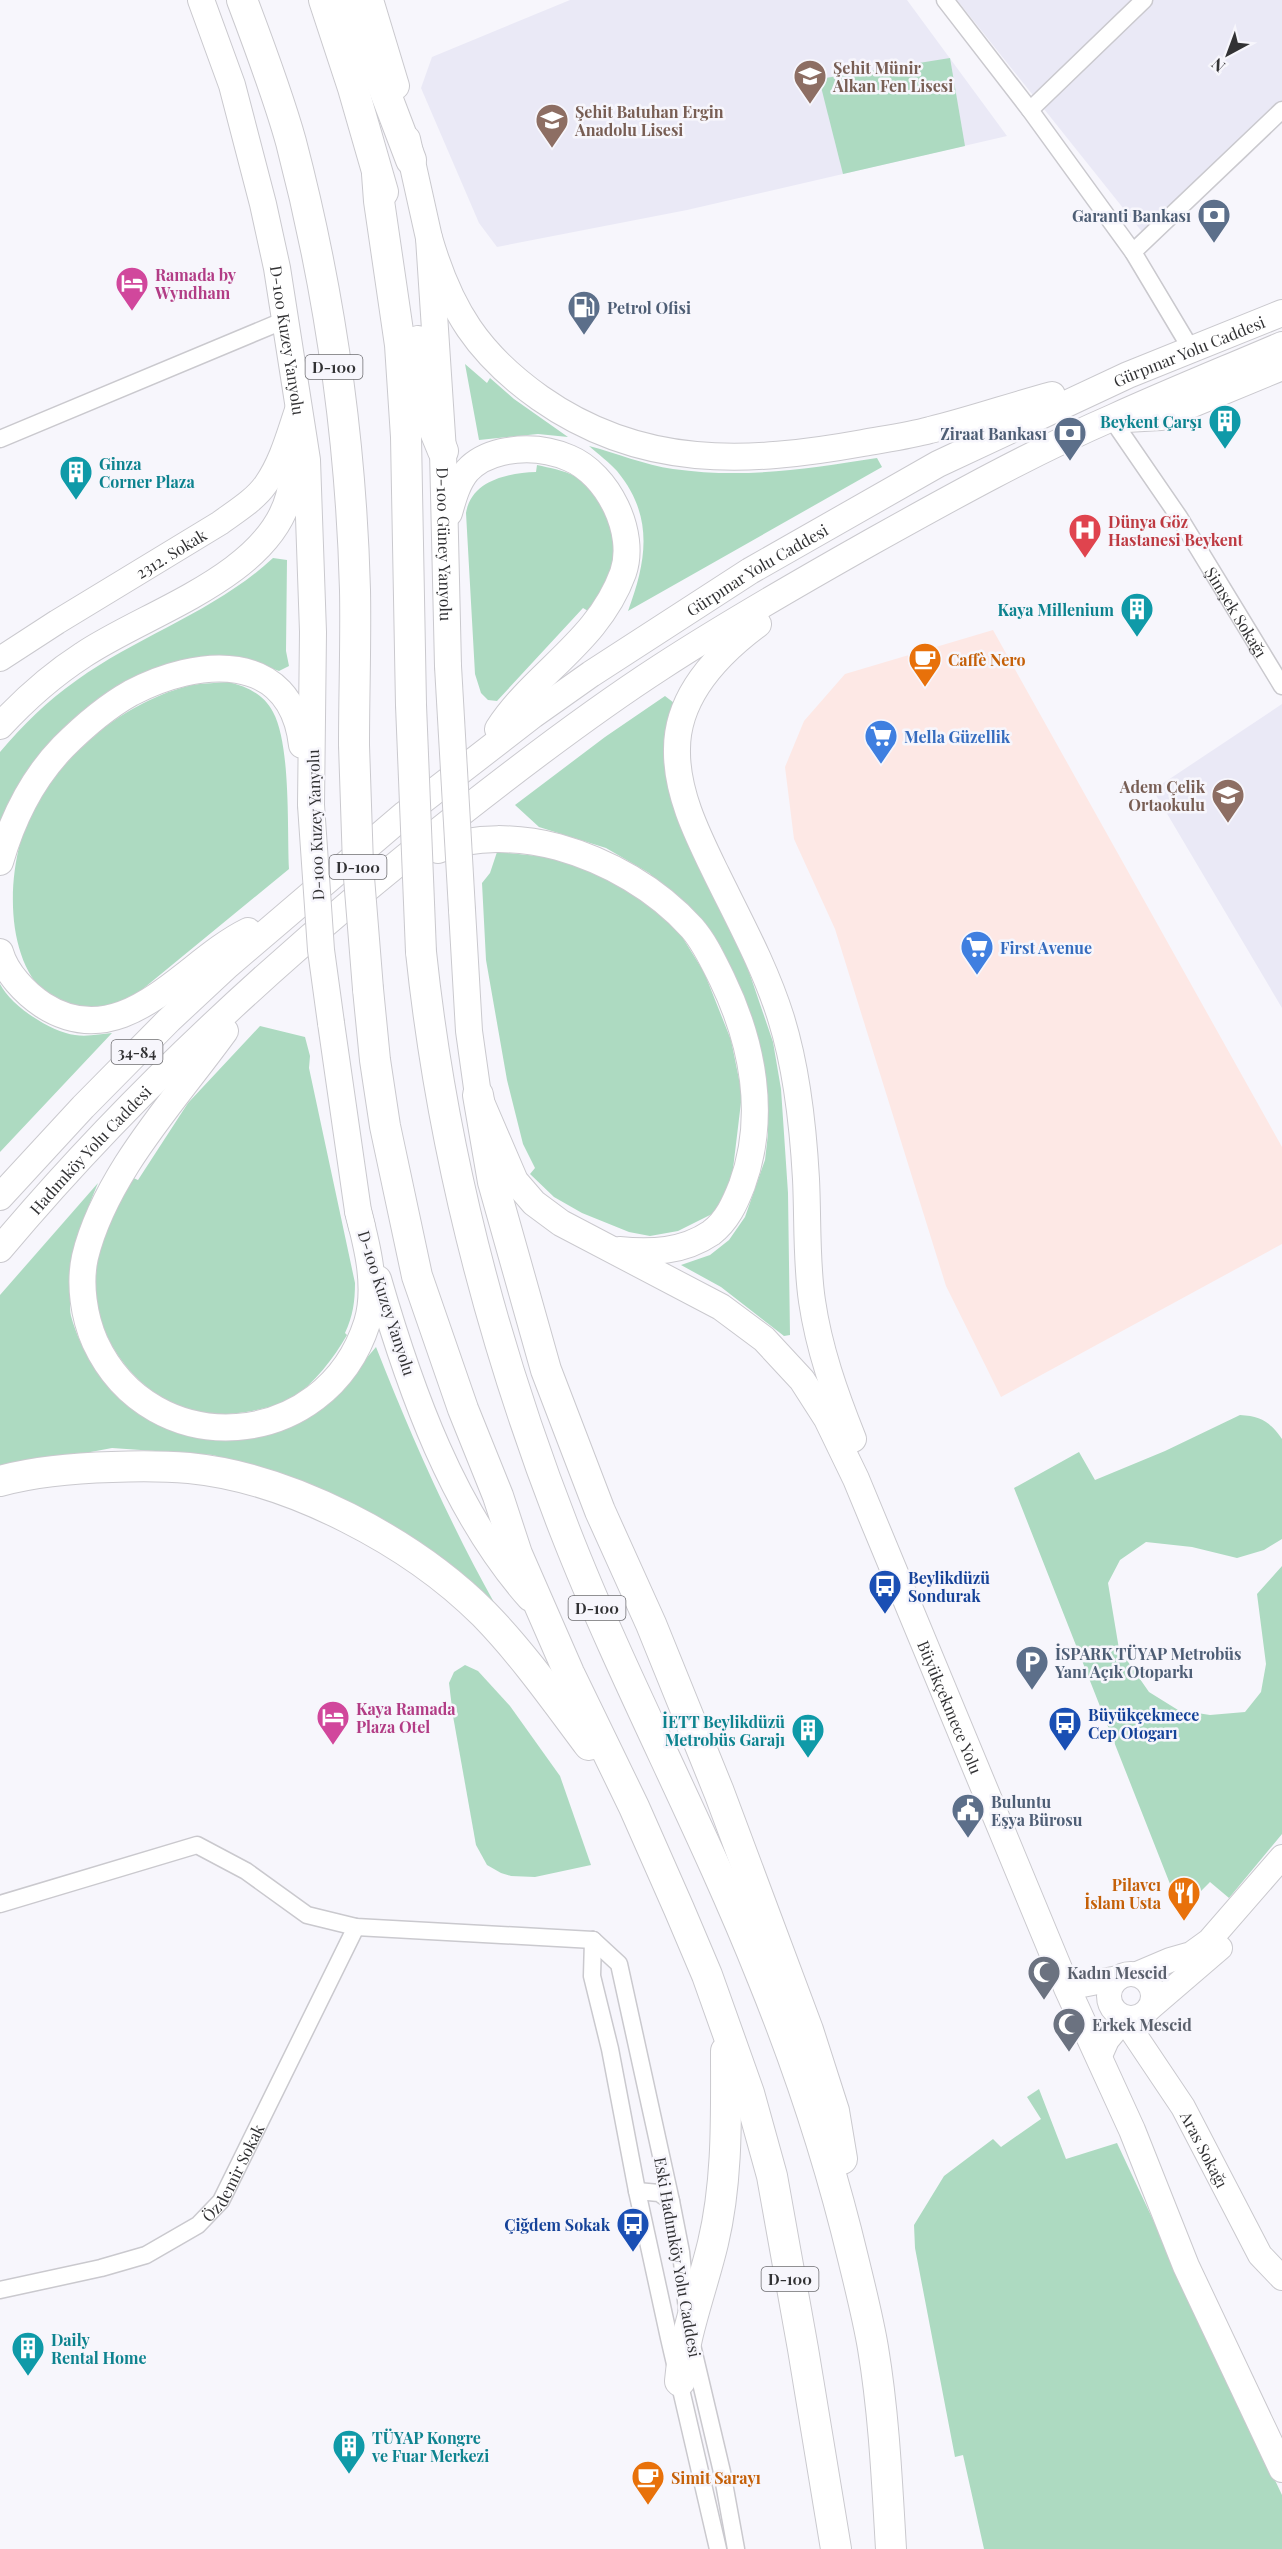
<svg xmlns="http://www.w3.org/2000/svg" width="1282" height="2549" font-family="'Playfair Display',serif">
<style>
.commercial{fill:#fde8e5}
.built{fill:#eae9f6}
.green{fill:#addac1}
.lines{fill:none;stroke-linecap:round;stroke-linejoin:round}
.street-casing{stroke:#cac9ce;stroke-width:19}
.secondary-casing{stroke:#cac9ce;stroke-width:26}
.primary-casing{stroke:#cac9ce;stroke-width:28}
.highway-casing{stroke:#cac9ce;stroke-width:32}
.street{stroke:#fff;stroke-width:16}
.secondary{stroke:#fff;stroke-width:24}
.primary{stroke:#fff;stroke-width:26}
.highway{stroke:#fff;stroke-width:30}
.primary-bridge-casing{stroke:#cac9ce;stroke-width:28;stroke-linecap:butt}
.highway-bridge-casing{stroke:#cac9ce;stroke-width:32;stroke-linecap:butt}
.primary-bridge{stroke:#fff;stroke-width:26}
.highway-bridge{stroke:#fff;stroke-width:30}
.labels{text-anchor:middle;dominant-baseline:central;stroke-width:5;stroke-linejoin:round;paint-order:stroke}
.shield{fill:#f7f6fc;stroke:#6d6d70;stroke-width:1.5}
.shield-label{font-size:15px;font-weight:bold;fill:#323234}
.education-label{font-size:16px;font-weight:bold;fill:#785e54;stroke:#f7f6fc;text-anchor:start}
.service-label{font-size:16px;font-weight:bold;fill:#4e5e75;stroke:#f7f6fc;text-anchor:start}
.hotel-label{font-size:16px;font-weight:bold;fill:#b23c85;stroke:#f7f6fc;text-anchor:start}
.street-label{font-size:16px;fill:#323234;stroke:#f7f6fc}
.culture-label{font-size:16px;font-weight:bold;fill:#0d838f;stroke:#f7f6fc;text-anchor:end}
.health-label{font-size:16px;font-weight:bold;fill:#be3a42;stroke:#f7f6fc;text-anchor:start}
.food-label{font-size:16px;font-weight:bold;fill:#c56008;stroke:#f7f6fc;text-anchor:start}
.shop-label{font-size:16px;font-weight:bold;fill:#366cbe;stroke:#f7f6fc;text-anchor:start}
.transit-label{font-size:16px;font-weight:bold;fill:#164399;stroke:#f7f6fc;text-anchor:start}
.worship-label{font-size:16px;font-weight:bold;fill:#5b616d;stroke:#f7f6fc;text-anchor:start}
</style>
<rect width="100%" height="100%" fill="#f7f6fc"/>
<polygon class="commercial" points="993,630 1282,1147 1282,1244 1001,1397 946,1286 835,929 794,839 785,767 804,721 845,674"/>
<g class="built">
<polygon points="570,0 907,0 1007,136 687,210 497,247 479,223 421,88 432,57"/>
<polygon points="957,0 1282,0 1282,120 1247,157 1151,243"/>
<polygon points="1282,704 1282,1008 1153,790"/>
</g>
<g class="green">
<polygon points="950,58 965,146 843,174 819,79"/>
<polygon points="465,364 487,383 490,378 514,399 568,437 538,434 479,440"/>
<path d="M589,446c27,7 56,19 84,23 72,10 133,0 204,-11l5,9 -254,144c19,-51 26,-95 -11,-140 -8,-9 -19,-17 -28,-25z"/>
<path d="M537,465c13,3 27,5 39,12 25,16 42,56 37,85 -4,18 -14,34 -25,49l-5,-3 -86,93 -9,-1 -7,-7 -6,-19 -9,-161c5,-32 41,-40 70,-41z"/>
<path d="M273,558l14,2 -1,91 3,15 -10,5 -36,-13 -23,-1 -137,55 -33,30 -27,36 -23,44v-70c24,-28 46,-50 77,-72 63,-45 139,-69 196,-122z"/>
<path d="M229,682c18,5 35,12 44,30 18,33 14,117 16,157l-156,128c-31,13 -56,15 -86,-3 -47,-38 -42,-146 -6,-199 16,-24 37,-45 58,-63 25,-21 62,-40 93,-47 12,-2 25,-2 37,-3z"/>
<polygon points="665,696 678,706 712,888 747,966 773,1042 781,1089 788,1193 790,1335 784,1336 721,1287 681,1265 710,1255 729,1240 745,1217 765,1160 768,1134 767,1105 744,999 720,945 694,913 649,873 606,848 539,827 515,805 605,737"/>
<polygon points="497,852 558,858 598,872 640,896 676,927 704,972 731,1040 742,1094 732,1177 725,1200 712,1214 678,1231 650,1236 629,1232 582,1213 554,1197 530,1174 535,1168 523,1144 507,1080 486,960 482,883 490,873"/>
<path d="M0,984c11,22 51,48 75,51 12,2 26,-1 37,-2l-112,119z"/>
<path d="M260,1026l45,11 5,19 -1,12 46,215c0,18 -2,33 -10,50l2,2c-14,24 -32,48 -56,64 -11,6 -26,9 -39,12 -16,3 -38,5 -54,1 -54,-12 -99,-65 -102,-120 -3,-41 17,-80 35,-115l7,3 50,-77z"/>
<path d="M98,1183c-15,36 -27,71 -27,110 0,7 -2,16 0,23 23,83 103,138 188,119 18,-3 36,-9 51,-19 26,-17 46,-46 66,-69 35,89 73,175 120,259l-98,-77 -41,-23 -56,-24 -88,-27 -101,-7 -112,21v-174z"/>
<path d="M1240,1415c21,1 30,7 42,24v100l-18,11 -27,8 -45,-11 -46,-5 -26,18 -12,23 11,66 30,43 29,18 32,5 35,-3 16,-20 5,-28 -9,-70 25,-28v268l-53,64 -19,-16 -13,13 -16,-13 -9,7 -158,-401 65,-36 16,28 70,-29z"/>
<polygon points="465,1665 478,1671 510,1706 560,1776 591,1865 535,1877 511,1876 501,1873 487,1865 476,1845 453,1716 449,1683 454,1672"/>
<polygon points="1039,2089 1066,2159 1117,2143 1282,2495 1282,2549 984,2549 963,2455 955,2457 915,2248 914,2225 944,2176 993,2139 1001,2147 1041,2119 1027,2097"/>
</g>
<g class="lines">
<g class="street-casing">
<g id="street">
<polyline points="945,0 1030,110 1133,252 1191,349"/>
<polyline points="1030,110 1144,0"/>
<polyline points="1133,252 1282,110"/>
<path id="s1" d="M1111,418l68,99 103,169"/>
<polyline points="0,439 285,320"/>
<polyline points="0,1904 197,1845 246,1871 307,1915 356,1927 593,1940"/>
<polyline points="593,1940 619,1964 671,2201 681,2252 687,2310"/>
<polyline points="593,1940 592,1976 610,2049 637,2191 669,2338 718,2549"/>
<polyline points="637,2191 659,2193 671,2201"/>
<path id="s2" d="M0,2290l101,-22 45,-13 52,-30 23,-24 135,-274"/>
<polyline points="692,2345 722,2472 736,2549"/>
</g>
</g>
<g class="secondary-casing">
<g id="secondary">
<path id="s3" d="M0,659l57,-37 163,-99c15,-11 35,-23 46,-39 16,-23 23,-51 32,-77"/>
<circle cx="1131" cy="1996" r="22"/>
<polyline points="1137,1974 1170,1960 1191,1954 1209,1941 1282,1857"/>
<polyline points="1067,1988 1118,1978"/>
<polyline points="1149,2009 1220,1948"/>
<path id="s4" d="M1128,2019l2,9 53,79 77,148 22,23"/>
<polyline points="1099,2058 1107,2040 1125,2018"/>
</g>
</g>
<g class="primary-casing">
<g id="primary">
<path id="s5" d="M201,0l31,85 31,119 14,64 30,192 6,172 -2,173"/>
<polyline points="370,0 396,86"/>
<path id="s6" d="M407,139l22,99 14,213 5,215"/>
<path d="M429,238c21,72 49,116 111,160 101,71 207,66 323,45 22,-4 45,-7 67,-13 41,-10 81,-24 122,-35"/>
<polyline points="1126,419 1161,417 1282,367"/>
<path d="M449,513c4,-14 8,-30 18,-42 9,-10 22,-16 35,-19 23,-5 46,-3 67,6 39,16 68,75 54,115 -25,69 -88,99 -125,156"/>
<path d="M758,624c-39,29 -81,72 -81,125 -1,43 20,85 39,124 23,47 49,94 65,145 16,51 22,107 25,161 2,40 0,82 6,122 7,48 23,93 41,138"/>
<path d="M0,726c25,-27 52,-51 83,-71 62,-42 185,-78 206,-159 4,-15 4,-34 5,-50"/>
<path d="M438,850c37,-15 81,-13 120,-3 50,14 99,42 134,81 13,15 21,33 30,51 31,64 45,137 20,206 -7,18 -15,36 -31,48 -28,19 -60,20 -92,17"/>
<path d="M0,862c12,-42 32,-83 63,-115 20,-20 43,-40 68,-54 66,-35 160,-44 171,52"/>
<path id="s7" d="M462,910l7,121 9,64 37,86 19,22 27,20 160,84 43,32 38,41 25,39 29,60 211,509 65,142 54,136 96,203"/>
<path d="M0,952c6,21 25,41 43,53 81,52 141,-43 205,-74"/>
<polyline points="331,1023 358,1211 362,1227"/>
<path d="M225,1031c-49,68 -120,143 -140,226 -6,27 -1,60 10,85 57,123 231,110 272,-19 11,-36 0,-78 -9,-112"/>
<path id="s8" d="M0,1197l83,-90 86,-87 59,-55 177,-151 128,-99 58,-41 159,-103 188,-107 190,-89 154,-62"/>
<path id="s9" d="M0,1249c135,-161 291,-303 456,-432 66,-52 134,-104 205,-150 69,-45 141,-86 212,-126 79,-44 158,-88 241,-124 55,-25 112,-48 168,-72"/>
<path d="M378,1279c32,111 75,232 152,319"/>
</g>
</g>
<g class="highway-casing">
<g id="highway">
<path d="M242,0c17,45 36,95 49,142 38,145 60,298 64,448 1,52 -1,103 -1,155"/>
<polyline points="324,0 353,88 383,192"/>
<polyline points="350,0 411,160"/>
<polyline points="377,174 379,201 400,345 406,437 411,705"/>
<polyline points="418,341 427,412 443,451"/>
<path d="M421,952c21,199 71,392 144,579 59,151 137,295 197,446 37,91 68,185 91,281 7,29 15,60 20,90 11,66 14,134 18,201"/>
<polyline points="368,989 375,1060 385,1126 417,1276 463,1409 498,1496 517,1554 569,1673 634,1807 679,1909 707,1975 749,2093 772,2176 803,2349 836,2549"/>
<polyline points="478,1095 493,1182 546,1370 600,1511 651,1624 719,1792 808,2030 834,2111 842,2159"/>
<path d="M0,1481c37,-10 74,-13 112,-14 25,-1 52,-1 77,1 102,10 223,74 295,146 39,40 72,87 105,131"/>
<path d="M680,2381c4,-47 22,-92 33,-138 15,-63 13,-128 13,-192"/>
</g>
</g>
<use href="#street" class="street"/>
<use href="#secondary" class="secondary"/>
<use href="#primary" class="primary"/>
<use href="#highway" class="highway"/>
<g class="primary-bridge-casing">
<g id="primary-bridge">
<polyline points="448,666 462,910"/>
<polyline points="311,805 321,950 331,1023"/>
</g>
</g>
<g class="highway-bridge-casing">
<g id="highway-bridge">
<polyline points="411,705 421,952"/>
<polyline points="354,745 358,865 368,989"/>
</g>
</g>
<use href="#primary-bridge" class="primary-bridge"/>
<use href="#highway-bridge" class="highway-bridge"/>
</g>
<defs>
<g id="school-pin" transform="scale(1.725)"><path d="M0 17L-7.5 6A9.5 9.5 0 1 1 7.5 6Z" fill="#8d6e63" stroke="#f7f6fc"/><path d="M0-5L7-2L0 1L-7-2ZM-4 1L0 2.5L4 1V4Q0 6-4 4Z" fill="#fff"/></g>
<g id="bank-pin" transform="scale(1.725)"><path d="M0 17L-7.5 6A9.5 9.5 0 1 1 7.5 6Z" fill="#5c6f8a" stroke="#f7f6fc"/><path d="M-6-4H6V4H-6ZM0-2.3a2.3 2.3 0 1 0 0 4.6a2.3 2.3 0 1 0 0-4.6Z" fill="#fff"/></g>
<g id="hotel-pin" transform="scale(1.725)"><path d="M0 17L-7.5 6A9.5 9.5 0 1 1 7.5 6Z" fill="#d1479c" stroke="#f7f6fc"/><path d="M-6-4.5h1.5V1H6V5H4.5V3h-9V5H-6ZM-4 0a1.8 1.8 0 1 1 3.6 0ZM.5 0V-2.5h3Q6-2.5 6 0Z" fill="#fff"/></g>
<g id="fuel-pin" transform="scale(1.725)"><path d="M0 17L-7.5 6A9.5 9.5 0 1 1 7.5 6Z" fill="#5c6f8a" stroke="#f7f6fc"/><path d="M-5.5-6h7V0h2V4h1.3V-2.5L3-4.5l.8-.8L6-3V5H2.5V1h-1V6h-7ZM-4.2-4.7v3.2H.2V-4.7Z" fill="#fff"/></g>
<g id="building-pin" transform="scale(1.725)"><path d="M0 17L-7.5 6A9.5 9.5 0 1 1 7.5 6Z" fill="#0f9aa8" stroke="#f7f6fc"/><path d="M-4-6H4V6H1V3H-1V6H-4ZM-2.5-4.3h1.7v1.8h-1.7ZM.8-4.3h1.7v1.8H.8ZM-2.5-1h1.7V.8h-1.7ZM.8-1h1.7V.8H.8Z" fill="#fff"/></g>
<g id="hospital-pin" transform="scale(1.725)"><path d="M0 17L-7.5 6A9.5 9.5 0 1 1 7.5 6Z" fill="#e0444e" stroke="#f7f6fc"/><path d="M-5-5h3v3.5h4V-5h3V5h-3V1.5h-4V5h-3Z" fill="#fff"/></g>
<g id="cafe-pin" transform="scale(1.725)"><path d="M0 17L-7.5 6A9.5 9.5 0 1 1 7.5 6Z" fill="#e8710a" stroke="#f7f6fc"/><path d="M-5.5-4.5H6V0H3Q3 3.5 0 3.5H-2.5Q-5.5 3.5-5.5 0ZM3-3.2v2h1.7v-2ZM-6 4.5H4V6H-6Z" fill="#fff"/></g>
<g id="supermarket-pin" transform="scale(1.725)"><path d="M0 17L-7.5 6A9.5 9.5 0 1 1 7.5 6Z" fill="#3f7fe0" stroke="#f7f6fc"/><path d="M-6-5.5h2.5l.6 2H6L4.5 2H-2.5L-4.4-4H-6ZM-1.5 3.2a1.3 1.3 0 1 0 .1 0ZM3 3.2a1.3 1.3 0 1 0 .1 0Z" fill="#fff"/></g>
<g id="bus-pin" transform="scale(1.725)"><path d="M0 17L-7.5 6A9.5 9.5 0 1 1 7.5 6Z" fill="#1a4fb4" stroke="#f7f6fc"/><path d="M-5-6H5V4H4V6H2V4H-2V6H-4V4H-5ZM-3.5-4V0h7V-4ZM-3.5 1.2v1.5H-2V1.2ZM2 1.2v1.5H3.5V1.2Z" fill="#fff"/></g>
<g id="parking-pin" transform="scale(1.725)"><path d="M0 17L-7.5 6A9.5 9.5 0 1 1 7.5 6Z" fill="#5c6f8a" stroke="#f7f6fc"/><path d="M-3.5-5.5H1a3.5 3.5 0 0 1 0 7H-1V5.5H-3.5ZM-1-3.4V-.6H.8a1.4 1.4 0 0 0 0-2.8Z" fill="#fff"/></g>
<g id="civic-pin" transform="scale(1.725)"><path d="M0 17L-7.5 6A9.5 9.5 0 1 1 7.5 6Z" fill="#5c6f8a" stroke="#f7f6fc"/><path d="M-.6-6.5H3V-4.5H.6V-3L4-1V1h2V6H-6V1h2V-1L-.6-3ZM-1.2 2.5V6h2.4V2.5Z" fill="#fff"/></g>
<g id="restaurant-pin" transform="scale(1.725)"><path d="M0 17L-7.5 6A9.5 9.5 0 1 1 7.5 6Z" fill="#e8710a" stroke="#f7f6fc"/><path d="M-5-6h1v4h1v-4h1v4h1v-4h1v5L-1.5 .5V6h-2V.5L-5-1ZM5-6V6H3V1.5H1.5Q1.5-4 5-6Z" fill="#fff"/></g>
<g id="mosque-pin" transform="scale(1.725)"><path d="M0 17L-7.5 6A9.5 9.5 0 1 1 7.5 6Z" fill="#6b7280" stroke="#f7f6fc"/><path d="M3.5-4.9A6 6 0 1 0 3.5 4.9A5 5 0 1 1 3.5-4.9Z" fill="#fff"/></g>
</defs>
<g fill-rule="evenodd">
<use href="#school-pin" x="810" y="76"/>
<use href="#school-pin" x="552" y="120"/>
<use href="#bank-pin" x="1214" y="215"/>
<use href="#hotel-pin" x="132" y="283"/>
<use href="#fuel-pin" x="584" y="307"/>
<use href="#building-pin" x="1225" y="421"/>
<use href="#bank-pin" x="1070" y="433"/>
<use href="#building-pin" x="76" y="472"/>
<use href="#hospital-pin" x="1085" y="530"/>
<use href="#building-pin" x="1137" y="609"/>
<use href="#cafe-pin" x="925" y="659"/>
<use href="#supermarket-pin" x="881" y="736"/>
<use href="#school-pin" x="1228" y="795"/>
<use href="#supermarket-pin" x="977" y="947"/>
<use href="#bus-pin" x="885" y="1586"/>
<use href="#parking-pin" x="1032" y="1662"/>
<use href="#hotel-pin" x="333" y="1717"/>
<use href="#bus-pin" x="1065" y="1723"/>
<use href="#building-pin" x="808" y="1730"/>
<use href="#civic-pin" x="968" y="1810"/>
<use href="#restaurant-pin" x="1184" y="1893"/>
<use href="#mosque-pin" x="1044" y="1972"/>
<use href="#mosque-pin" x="1069" y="2024"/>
<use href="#bus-pin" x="633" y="2224"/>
<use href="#building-pin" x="28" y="2348"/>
<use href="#building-pin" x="349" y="2446"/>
<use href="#cafe-pin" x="648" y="2477"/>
</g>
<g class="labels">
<g class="shield">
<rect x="305.5" y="355" width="57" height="24" rx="4.5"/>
<rect x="329.5" y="855" width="57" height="24" rx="4.5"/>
<rect x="111.5" y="1040" width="51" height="24" rx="4.5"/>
<rect x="568.5" y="1596" width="57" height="24" rx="4.5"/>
<rect x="761.5" y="2267" width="57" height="24" rx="4.5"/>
</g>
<g class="shield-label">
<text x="334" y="367">D-100</text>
<text x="358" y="867">D-100</text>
<text x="137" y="1052">34-84</text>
<text x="597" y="1608">D-100</text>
<text x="790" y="2279">D-100</text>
</g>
<g class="education-label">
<text x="833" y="67">Şehit Münir<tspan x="833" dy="18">Alkan Fen Lisesi</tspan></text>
<text x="575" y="111">Şehit Batuhan Ergin<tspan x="575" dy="18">Anadolu Lisesi</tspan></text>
<text x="1205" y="786" text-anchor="end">Adem Çelik<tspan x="1205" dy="18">Ortaokulu</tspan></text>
</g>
<g class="service-label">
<text x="1191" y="215" text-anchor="end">Garanti Bankası</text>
<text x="607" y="307">Petrol Ofisi</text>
<text x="1047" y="433" text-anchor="end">Ziraat Bankası</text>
<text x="1055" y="1653">İSPARK TÜYAP Metrobüs<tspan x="1055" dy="18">Yanı Açık Otoparkı</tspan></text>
<text x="991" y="1801">Buluntu<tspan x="991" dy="18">Eşya Bürosu</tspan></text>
</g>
<g class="hotel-label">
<text x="155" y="274">Ramada by<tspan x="155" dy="18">Wyndham</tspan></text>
<text x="356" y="1708">Kaya Ramada<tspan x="356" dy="18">Plaza Otel</tspan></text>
</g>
<g class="street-label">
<text stroke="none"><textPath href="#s5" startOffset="352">D-100 Kuzey Yanyolu</textPath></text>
<text stroke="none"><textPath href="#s8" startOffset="1472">Gürpınar Yolu Caddesi</textPath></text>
<text stroke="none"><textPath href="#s6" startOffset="408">D-100 Güney Yanyolu</textPath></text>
<text stroke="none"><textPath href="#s3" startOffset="201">2312. Sokak</textPath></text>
<text stroke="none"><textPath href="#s8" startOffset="987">Gürpınar Yolu Caddesi</textPath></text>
<text stroke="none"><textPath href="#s1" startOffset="231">Şimşek Sokağı</textPath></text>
<text transform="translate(315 825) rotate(-92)">D-100 Kuzey Yanyolu</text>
<text stroke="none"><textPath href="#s9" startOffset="134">Hadımköy Yolu Caddesi</textPath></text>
<text transform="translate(387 1303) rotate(72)">D-100 Kuzey Yanyolu</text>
<text stroke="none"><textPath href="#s7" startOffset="992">Büyükçekmece Yolu</textPath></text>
<text stroke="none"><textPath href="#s4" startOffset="152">Aras Sokağı</textPath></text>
<text stroke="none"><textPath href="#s2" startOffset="274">Özdemir Sokak</textPath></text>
<text transform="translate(678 2257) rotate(80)">Eski Hadımköy Yolu Caddesi</text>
</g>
<g class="culture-label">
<text x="1202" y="421">Beykent Çarşı</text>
<text x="99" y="463" text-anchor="start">Ginza<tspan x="99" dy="18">Corner Plaza</tspan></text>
<text x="1114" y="609">Kaya Millenium</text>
<text x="785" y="1721">İETT Beylikdüzü<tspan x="785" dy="18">Metrobüs Garajı</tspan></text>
<text x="51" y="2339" text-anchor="start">Daily<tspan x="51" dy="18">Rental Home</tspan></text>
<text x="372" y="2437" text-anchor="start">TÜYAP Kongre<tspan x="372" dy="18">ve Fuar Merkezi</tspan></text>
</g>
<g class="health-label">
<text x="1108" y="521">Dünya Göz<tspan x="1108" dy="18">Hastanesi Beykent</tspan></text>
</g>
<g class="food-label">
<text x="948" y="659">Caffè Nero</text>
<text x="1161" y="1884" text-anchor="end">Pilavcı<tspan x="1161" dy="18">İslam Usta</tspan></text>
<text x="671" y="2477">Simit Sarayı</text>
</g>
<g class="shop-label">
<text x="904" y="736">Mella Güzellik</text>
<text x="1000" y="947">First Avenue</text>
</g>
<g class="transit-label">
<text x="908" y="1577">Beylikdüzü<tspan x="908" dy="18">Sondurak</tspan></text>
<text x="1088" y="1714">Büyükçekmece<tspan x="1088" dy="18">Cep Otogarı</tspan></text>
<text x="610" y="2224" text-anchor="end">Çiğdem Sokak</text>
</g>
<g class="worship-label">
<text x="1067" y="1972">Kadın Mescid</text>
<text x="1092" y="2024">Erkek Mescid</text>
</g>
</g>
<g transform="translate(1228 54) rotate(221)" stroke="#f7f6fc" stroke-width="4.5" paint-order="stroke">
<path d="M0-4.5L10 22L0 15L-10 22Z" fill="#323234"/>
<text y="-9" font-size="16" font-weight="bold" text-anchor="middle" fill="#323234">N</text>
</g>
</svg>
